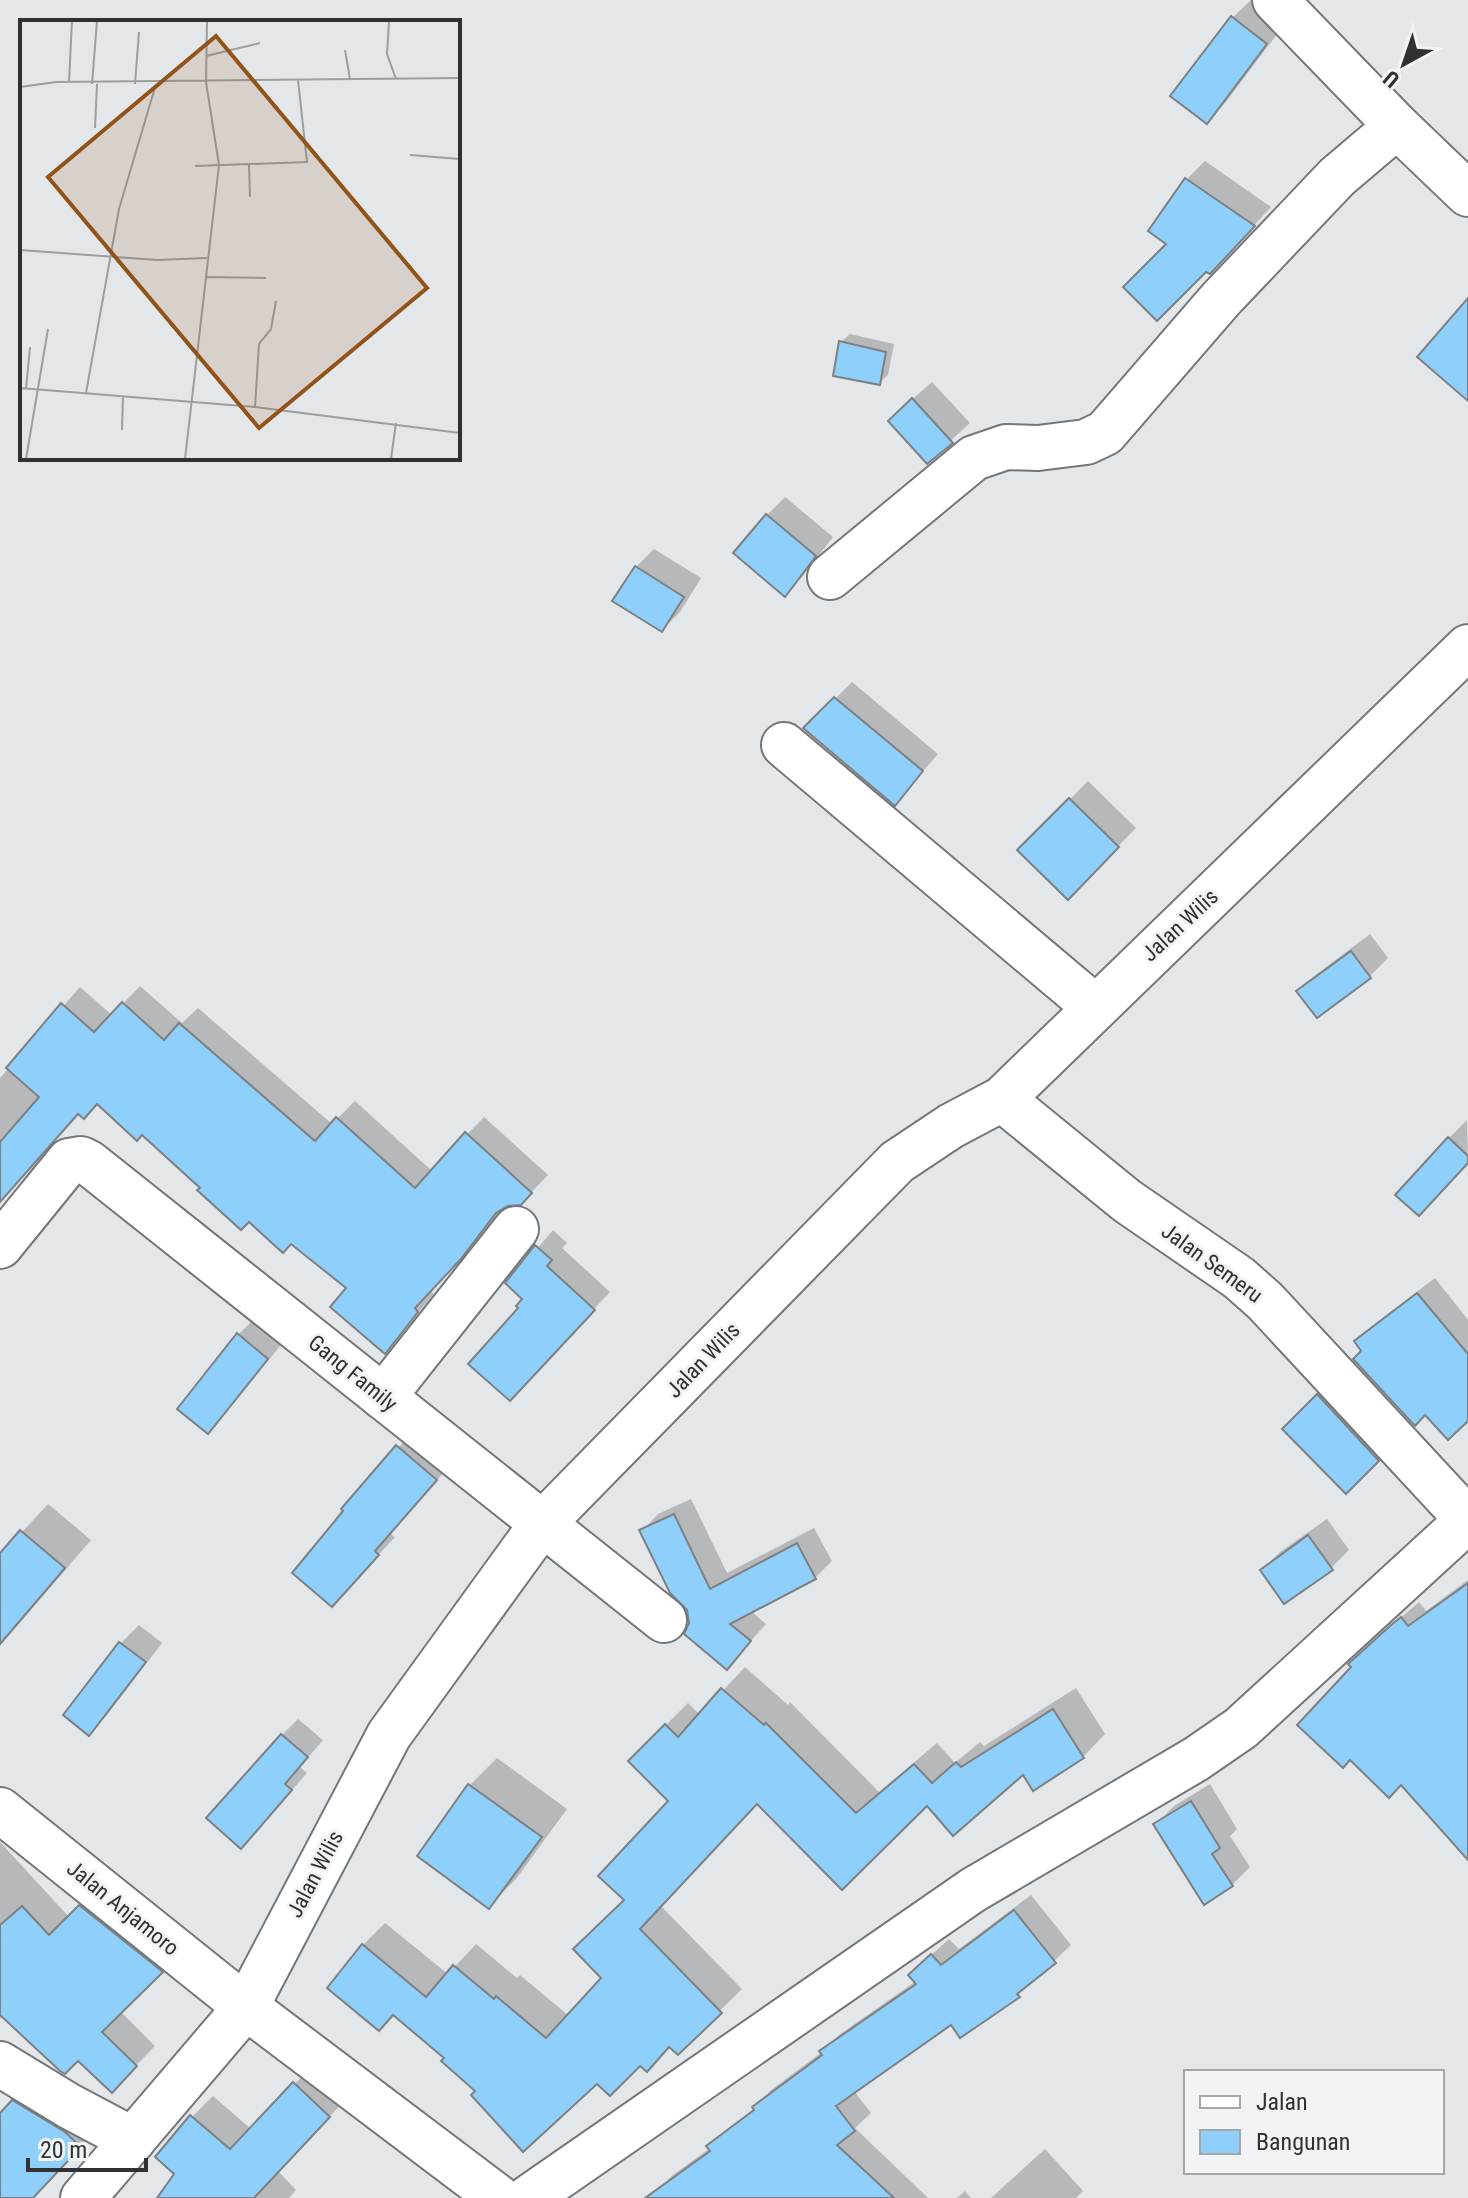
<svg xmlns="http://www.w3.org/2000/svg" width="1468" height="2198" font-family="'Roboto Condensed',sans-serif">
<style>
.shadow{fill:#0003}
.building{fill:#8ed0fb;stroke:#7e8082;stroke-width:2}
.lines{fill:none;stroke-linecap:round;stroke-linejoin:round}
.minor-casing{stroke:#747779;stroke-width:48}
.minor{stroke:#fff;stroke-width:44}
.labels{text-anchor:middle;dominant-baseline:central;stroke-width:6;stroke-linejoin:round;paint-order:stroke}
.street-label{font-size:22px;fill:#303132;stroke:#f1f4f7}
.inset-road{fill:none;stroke:#9c9ea0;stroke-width:2}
.view{fill:#915319;fill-opacity:0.15;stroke:#915319;stroke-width:4}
.inset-edge{fill:none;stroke:#303132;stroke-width:4}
</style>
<rect width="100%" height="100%" fill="#e4e7e9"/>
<g class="shadow">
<polygon points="1251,0 1284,25 1225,103 1207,121 1232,18"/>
<polygon points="1205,161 1271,207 1228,254 1206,269 1151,231 1187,179"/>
<polygon points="850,334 894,344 888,375 879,383 841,342"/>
<polygon points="932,382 970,423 928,461 908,403"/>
<polygon points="785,497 833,537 803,576 785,594 767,515"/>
<polygon points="654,549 701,578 680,612 662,630 636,567"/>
<polygon points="852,682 938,754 895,803 806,728"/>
<polygon points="1088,781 1136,828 1068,897 1020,850"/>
<polygon points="1370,934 1388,958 1370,976 1317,1015 1299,992 1317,974"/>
<polygon points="140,986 182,1023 198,1008 332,1124 355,1101 432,1171 484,1117 548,1175 521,1203 504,1206 477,1240 430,1290 434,1294 385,1351 349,1288 292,1242 249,1220 203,1187 142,1132 98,1102 79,1112 0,1202 0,1078 80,987 112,1015"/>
<polygon points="1467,1120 1468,1161 1398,1194 1449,1138"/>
<polygon points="553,1230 567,1243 562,1248 610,1292 526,1382 521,1308 525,1298 508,1283"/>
<polygon points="1435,1278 1468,1320 1468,1418 1364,1351 1356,1341 1373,1325"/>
<polygon points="256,1317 285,1340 226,1413 208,1431 238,1335"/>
<polygon points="1336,1377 1396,1441 1346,1491 1284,1429"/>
<polygon points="414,1430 452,1463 391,1534 395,1537 349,1587 346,1511 344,1509"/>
<polygon points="691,1499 727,1573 814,1528 832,1561 815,1578 751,1611 766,1624 727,1667 691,1623 689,1609 642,1531 658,1514"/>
<polygon points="48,1504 91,1540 0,1646 0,1556"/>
<polygon points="1327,1519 1349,1550 1331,1568 1262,1570 1280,1552"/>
<polygon points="1468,1580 1468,1833 1353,1667 1367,1647 1419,1602 1426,1611"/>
<polygon points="139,1625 162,1643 107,1715 89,1733 66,1715 121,1643"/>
<polygon points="745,1667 788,1705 790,1702 879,1792 937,1743 955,1763 980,1742 984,1746 1076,1688 1105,1734 1083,1757 1023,1772 927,1803 842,1887 758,1802 661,1906 742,1989 678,2052 671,2045 640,2064 598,2081 446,2058 363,1945 385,1923 448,1974 476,1944 517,1978 520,1975 569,2016 604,1978 627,1899 670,1801 630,1761 688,1703 700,1715"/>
<polygon points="298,1719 323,1740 300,1767 307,1773 257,1830 282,1735"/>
<polygon points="497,1758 567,1809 516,1879 489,1906 420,1855 470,1785"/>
<polygon points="1210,1784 1237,1829 1230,1836 1250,1867 1232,1885 1156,1824 1174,1806"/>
<polygon points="0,1842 69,1917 99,1887 180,1952 120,2011 155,2046 112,2090 78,2058 3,2016 0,2019"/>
<polygon points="1031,1895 1071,1945 1018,1995 951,2023 854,2091 871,2113 855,2128 928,2198 660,2198 656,2192 673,2175 710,2148 726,2130 755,2108 771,2090 822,2052 839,2035 916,1981 928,1958 949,1939 959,1949"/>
<polygon points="316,2062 350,2095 278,2171 296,2190 289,2198 160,2198 177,2174 192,2117 213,2096 251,2129"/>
<polygon points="29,2086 95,2130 33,2198 0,2198 0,2116"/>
<polygon points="1045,2149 1083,2191 1076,2198 991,2198"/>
<polygon points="965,2191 971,2198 957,2198"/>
</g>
<g class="building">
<polygon points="1231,16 1267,44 1207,124 1170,96"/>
<polygon points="1185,178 1255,226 1210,274 1206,272 1157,321 1123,287 1166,244 1148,231"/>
<polygon points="1468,298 1468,401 1417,357"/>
<polygon points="839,341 886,352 880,385 833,376"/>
<polygon points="912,398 953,443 927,464 888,421"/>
<polygon points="766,514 816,556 785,597 733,553"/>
<polygon points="635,566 684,597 662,632 612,601"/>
<polygon points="834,697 923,771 895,806 803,728"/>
<polygon points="1069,798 1119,847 1068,900 1017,850"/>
<polygon points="1351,951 1371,978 1317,1018 1296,991"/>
<polygon points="122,1002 164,1040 179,1023 315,1141 336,1117 415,1188 465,1132 532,1193 521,1205 508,1206 496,1213 460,1260 415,1308 418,1312 385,1354 330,1307 346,1288 291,1244 283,1253 249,1222 241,1230 197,1190 200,1188 142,1135 137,1141 97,1104 84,1119 78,1114 0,1202 0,1142 39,1097 6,1068 61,1003 94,1032"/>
<polygon points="1448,1137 1468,1156 1468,1163 1419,1216 1395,1195"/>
<polygon points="535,1245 552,1260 547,1266 595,1310 510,1401 468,1364 518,1308 516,1306 522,1299 505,1283"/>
<polygon points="1417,1293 1468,1354 1468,1421 1448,1440 1425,1415 1415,1426 1353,1359 1361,1351 1354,1341"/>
<polygon points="237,1333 268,1359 208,1434 177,1409"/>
<polygon points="1317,1394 1379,1461 1346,1494 1282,1429"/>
<polygon points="396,1445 437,1480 375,1551 379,1555 332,1607 292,1573 343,1511 341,1509"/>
<polygon points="674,1514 710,1589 797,1543 816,1579 730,1624 751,1641 727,1670 684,1634 689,1623 687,1610 670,1593 639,1530"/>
<polygon points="20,1530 65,1568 0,1644 0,1553"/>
<polygon points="1308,1535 1333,1570 1284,1604 1260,1570"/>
<polygon points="1468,1583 1468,1860 1401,1785 1389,1798 1350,1760 1343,1768 1297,1725 1351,1667 1348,1664 1391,1625 1401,1617 1408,1626"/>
<polygon points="119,1642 146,1662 89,1736 63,1715"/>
<polygon points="721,1688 764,1725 766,1723 856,1813 914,1764 932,1783 956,1762 961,1767 1053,1709 1084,1758 1033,1791 1023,1775 953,1836 927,1806 842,1890 757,1804 640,1929 722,2013 678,2055 669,2047 647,2072 640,2066 610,2096 597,2084 523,2152 471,2095 475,2091 441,2061 444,2058 393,2015 379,2031 327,1988 362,1944 426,1997 453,1965 494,1999 496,1996 546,2038 601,1978 573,1949 624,1900 598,1876 668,1801 628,1761 665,1724 678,1737"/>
<polygon points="281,1734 308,1757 285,1784 292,1790 241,1849 206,1818"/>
<polygon points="468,1784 542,1837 489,1909 417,1856"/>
<polygon points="1191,1801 1220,1848 1212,1854 1233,1886 1204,1905 1153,1824"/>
<polygon points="79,1905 163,1972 102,2032 137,2066 112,2093 78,2061 65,2074 60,2071 0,2015 0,1925 22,1906 49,1935"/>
<polygon points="1014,1910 1056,1963 1017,1994 1020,1997 991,2017 960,2038 951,2025 836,2106 855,2131 837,2145 894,2198 645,2198 710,2151 706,2146 754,2110 752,2107 822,2055 819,2051 916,1984 908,1975 931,1954 941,1965"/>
<polygon points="293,2082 330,2117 254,2198 157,2198 174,2174 155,2157 190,2115 230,2149"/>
<polygon points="12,2100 65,2132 81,2147 33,2198 0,2198 0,2113"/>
</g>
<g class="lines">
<g class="minor-casing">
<g id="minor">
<polyline points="1275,0 1397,126 1468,194"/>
<polyline points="830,577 974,458 1006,447 1038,448 1086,442 1105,433 1221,299 1337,177 1397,126"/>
<polyline points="784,745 1095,1007"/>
<polyline points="1002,1099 1127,1201 1239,1278 1265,1301 1468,1520"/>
<polyline points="0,1246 69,1161 81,1159 89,1163 664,1620"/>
<polyline points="383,1397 516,1229"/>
<polyline points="0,1810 246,2007 499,2198"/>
<polyline points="0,2064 69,2106 133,2140"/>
<polyline points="83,2198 246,2007 389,1735 541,1525 897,1162 951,1126 1002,1099 1468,647"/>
<polyline points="528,2198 973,1890 1196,1759 1241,1728 1468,1520"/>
</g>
</g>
<use href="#minor" class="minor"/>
</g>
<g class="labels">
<g class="street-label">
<text transform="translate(1180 925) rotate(-43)">Jalan Wilis</text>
<text transform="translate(1212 1263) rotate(36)">Jalan Semeru</text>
<text transform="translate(703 1360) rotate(-46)">Jalan Wilis</text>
<text transform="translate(353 1373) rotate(39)">Gang Family</text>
<text transform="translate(315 1874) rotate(-62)">Jalan Wilis</text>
<text transform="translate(123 1908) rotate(39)">Jalan Anjamoro</text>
</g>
</g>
<g transform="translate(20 20)">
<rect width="440" height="440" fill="#e4e7e9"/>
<path class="inset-road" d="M369,1l-2,33 9,25M325,30l5,29M186,36l54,-13M49,62l3,-61M72,64l5,-63M115,64l4,-52M0,67l36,-5 404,-4M75,108l2,-44M390,135l50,4M229,145l1,32M175,146l112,-4 -9,-82M0,230l137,10 50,-2M185,257l61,1M0,368l235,19 205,26M6,369l4,-42M66,373l33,-184 37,-125M235,387l4,-63 12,-15 5,-28M102,410l1,-34M6,439l22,-130M165,439l34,-294 -13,-83 1,-61M371,439l5,-36"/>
<path class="view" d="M196,16l211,252 -168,140 -211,-251z"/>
<rect width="440" height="440" class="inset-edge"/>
</g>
<rect x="1184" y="2070" width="260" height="104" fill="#f1f4f7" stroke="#a4a6a8" stroke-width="2"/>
<rect x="1200" y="2096" width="40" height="12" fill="#ffffff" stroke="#a4a6a8" stroke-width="2"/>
<text x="1256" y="2110" font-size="24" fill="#303132">Jalan</text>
<rect x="1200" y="2130" width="40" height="24" fill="#8ed0fb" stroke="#a4a6a8" stroke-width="2"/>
<text x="1256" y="2150" font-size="24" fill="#303132">Bangunan</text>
<g transform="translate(1404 64) rotate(220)" stroke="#f1f4f7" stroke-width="6" paint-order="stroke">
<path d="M0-6L14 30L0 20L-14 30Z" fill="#303132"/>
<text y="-12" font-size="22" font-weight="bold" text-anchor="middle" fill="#303132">U</text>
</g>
<path d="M28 2158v12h118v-12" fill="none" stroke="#303132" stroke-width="4"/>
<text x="40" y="2158" font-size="24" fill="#303132" stroke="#f1f4f7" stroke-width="6" paint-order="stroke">20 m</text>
</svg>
